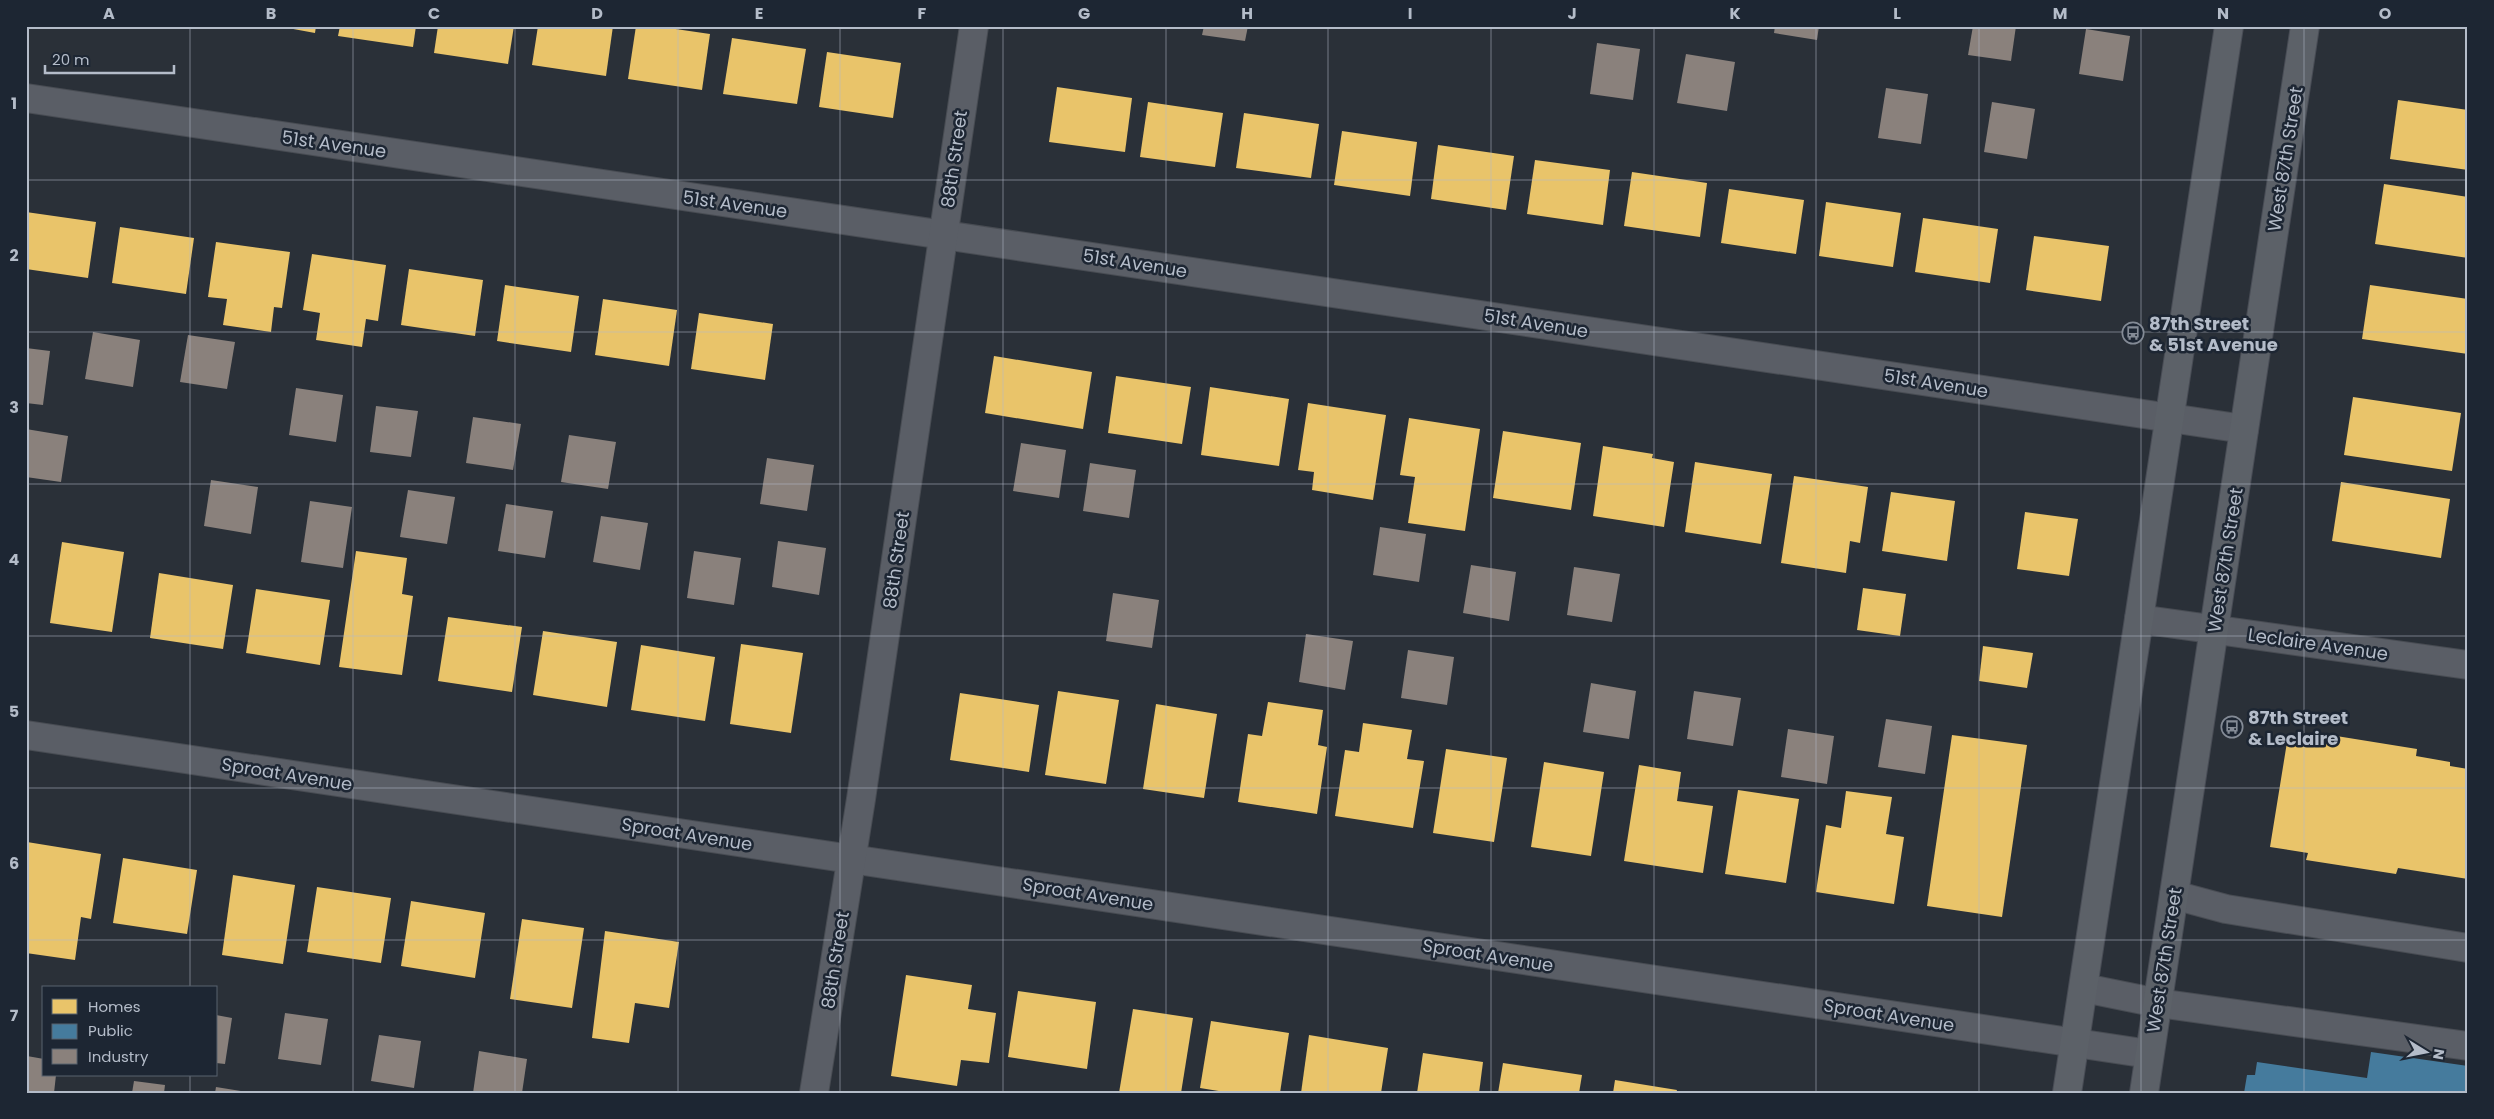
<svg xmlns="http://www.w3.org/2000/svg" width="2494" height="1119" font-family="Poppins,sans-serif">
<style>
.homes{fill:#e9c46a}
.public{fill:#457b9d}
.industry{fill:#8a817c}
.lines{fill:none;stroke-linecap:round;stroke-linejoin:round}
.minor-casing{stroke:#484c53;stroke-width:30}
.major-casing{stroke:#484c55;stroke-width:30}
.minor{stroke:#5a5e66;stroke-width:28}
.major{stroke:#5c6168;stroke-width:28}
.grid{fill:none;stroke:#b4bcc9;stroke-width:1;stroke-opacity:0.55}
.labels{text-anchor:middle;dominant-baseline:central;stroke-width:5;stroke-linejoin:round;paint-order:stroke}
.street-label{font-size:18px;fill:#b4bcc9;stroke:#1d2633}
.poi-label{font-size:18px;font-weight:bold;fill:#b4bcc9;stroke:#1d2633;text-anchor:start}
.neatline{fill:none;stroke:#b4bcc9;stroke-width:2}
.grid-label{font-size:16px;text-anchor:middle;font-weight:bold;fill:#b4bcc9}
</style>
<rect width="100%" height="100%" fill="#2a3038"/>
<g class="homes">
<polygon points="277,26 316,26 315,33"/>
<polygon points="340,26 416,26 413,47 338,36"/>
<polygon points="438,26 514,26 508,64 434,53"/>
<polygon points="538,26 613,26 606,76 532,65"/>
<polygon points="636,26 655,26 710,34 702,90 628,79"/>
<polygon points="732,38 806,49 797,104 723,94"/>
<polygon points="827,52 901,63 893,118 819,107"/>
<polygon points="1057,87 1132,98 1125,152 1049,142"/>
<polygon points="2398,100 2468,110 2468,170 2390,159"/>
<polygon points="1148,102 1223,113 1215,167 1140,157"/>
<polygon points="1244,113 1319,124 1311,178 1236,168"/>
<polygon points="1342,131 1417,142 1410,196 1334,185"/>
<polygon points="1438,145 1514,156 1506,210 1431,199"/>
<polygon points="1535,160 1610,170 1603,225 1527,214"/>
<polygon points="1632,172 1707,183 1700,237 1624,226"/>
<polygon points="2384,184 2468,197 2468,258 2375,244"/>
<polygon points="1729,189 1804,200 1796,254 1721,243"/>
<polygon points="1826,202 1901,213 1893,267 1819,256"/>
<polygon points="26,212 96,222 88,278 26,269"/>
<polygon points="1923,218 1998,229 1990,283 1915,272"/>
<polygon points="120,227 194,238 186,294 112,283"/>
<polygon points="2034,236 2109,246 2101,301 2026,290"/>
<polygon points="216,242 290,252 282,308 274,307 271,332 223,325 227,299 208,297"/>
<polygon points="312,254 386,265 378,321 366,319 362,347 316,340 320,313 303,310"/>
<polygon points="409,269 483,280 475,336 401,325"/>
<polygon points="505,285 579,296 571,352 497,341"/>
<polygon points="2370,285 2468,299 2468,354 2362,339"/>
<polygon points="603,299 677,310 669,366 595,355"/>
<polygon points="699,313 773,324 765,380 691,369"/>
<polygon points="994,356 1092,372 1083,429 985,413"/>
<polygon points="1116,376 1191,387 1182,444 1108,433"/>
<polygon points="1210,387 1289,399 1279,466 1201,455"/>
<polygon points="2353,397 2461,413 2452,471 2344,455"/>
<polygon points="1308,403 1386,415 1373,500 1312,490 1314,472 1298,470"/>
<polygon points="1409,418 1480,429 1465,531 1408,523 1415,477 1400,475"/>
<polygon points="1503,431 1581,443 1571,510 1493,498"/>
<polygon points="1603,446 1653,454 1652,458 1674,462 1664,527 1593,516"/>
<polygon points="1695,462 1772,474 1761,544 1685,532"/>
<polygon points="1794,476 1868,487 1860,543 1850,541 1846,573 1781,563"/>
<polygon points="2341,482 2450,499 2441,558 2332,541"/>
<polygon points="1891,492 1955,501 1947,561 1882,551"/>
<polygon points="2025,512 2078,519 2069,576 2017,569"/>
<polygon points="62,542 124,552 112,632 50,623"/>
<polygon points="356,551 407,558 402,594 413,596 402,675 339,667"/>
<polygon points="159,573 233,585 223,649 150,638"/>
<polygon points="1863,588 1906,594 1900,636 1857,630"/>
<polygon points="256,589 330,600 320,665 246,653"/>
<polygon points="448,617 522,627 512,692 438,681"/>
<polygon points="543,631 617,642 607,707 533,695"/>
<polygon points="741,644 803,653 791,733 730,724"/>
<polygon points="641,645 715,657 705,721 631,710"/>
<polygon points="1983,646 2033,653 2027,688 1979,681"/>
<polygon points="1058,691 1119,700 1106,784 1045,775"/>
<polygon points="960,693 1039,705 1029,772 950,760"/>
<polygon points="1268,702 1323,710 1318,745 1327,747 1317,814 1238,802 1248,734 1262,736"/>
<polygon points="1156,704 1217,714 1204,798 1143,789"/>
<polygon points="1363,723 1412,730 1407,759 1424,761 1413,828 1335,816 1345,750 1359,752"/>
<polygon points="2324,734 2417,749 2416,756 2450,762 2450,766 2468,769 2468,879 2398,868 2396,874 2306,860 2308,853 2270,847 2288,736 2322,741"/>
<polygon points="1952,735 2027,745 2002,917 1927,906"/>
<polygon points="1446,749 1507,758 1494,842 1433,833"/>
<polygon points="1544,762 1604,772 1591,856 1531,847"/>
<polygon points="1639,765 1681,772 1677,801 1713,806 1703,873 1624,861"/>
<polygon points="1738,790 1799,799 1786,883 1725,874"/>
<polygon points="1846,791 1892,797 1886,834 1904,837 1894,904 1816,892 1826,825 1841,828"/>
<polygon points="27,842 101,854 91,919 81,917 75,960 26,953"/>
<polygon points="123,858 197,870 187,934 113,923"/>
<polygon points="233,875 295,885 283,964 222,955"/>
<polygon points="317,887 391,898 381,963 307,952"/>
<polygon points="411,901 485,913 475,978 401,966"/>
<polygon points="522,919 584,928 572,1008 510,999"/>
<polygon points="605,931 679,942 669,1008 635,1003 629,1043 592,1038"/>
<polygon points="906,975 972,985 968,1009 996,1013 989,1063 961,1060 957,1086 891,1076"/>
<polygon points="1018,991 1096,1002 1087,1069 1008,1057"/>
<polygon points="1133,1009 1193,1018 1181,1093 1119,1093"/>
<polygon points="1211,1021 1289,1033 1280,1093 1231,1093 1200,1088"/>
<polygon points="1309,1035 1388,1048 1381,1093 1301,1093"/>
<polygon points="1423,1053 1483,1062 1479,1093 1417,1093"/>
<polygon points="1503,1063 1582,1075 1579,1093 1498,1093"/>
<polygon points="1615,1080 1677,1090 1676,1093 1613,1093"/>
</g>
<polygon class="public" points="2371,1052 2468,1066 2468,1093 2244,1093 2247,1075 2255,1075 2257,1062 2367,1078"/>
<g class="industry">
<polygon points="1204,26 1248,26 1245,41 1202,35"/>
<polygon points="1775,26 1819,26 1817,40 1774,33"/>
<polygon points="1973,26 2016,26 2011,61 1968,55"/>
<polygon points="2086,29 2130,36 2123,81 2079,74"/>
<polygon points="1597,43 1640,49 1633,100 1590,94"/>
<polygon points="1686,54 1735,62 1727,111 1677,103"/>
<polygon points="1886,88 1928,94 1921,144 1878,138"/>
<polygon points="1992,102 2035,109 2027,159 1984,152"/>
<polygon points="93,332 140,340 133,387 85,379"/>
<polygon points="188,335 235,342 227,389 180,382"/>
<polygon points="26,348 50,351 43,405 26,403"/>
<polygon points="296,388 343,395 336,442 289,435"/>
<polygon points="376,406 418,411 411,457 370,452"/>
<polygon points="473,417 521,424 513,470 466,463"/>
<polygon points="26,429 68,436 61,482 26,477"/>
<polygon points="569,435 616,442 608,489 561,482"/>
<polygon points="1021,443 1066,450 1059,498 1013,491"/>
<polygon points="767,458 814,465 807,511 760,504"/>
<polygon points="1090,463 1136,470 1129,518 1083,511"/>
<polygon points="211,480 258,487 251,534 204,526"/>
<polygon points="408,490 455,497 447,544 400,537"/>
<polygon points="310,501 352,507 343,568 301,562"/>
<polygon points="506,504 553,511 545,558 498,551"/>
<polygon points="601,516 648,523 640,570 593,562"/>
<polygon points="1380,527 1426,534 1419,582 1373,575"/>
<polygon points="778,541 826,548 819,595 772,587"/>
<polygon points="694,551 741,558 734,605 687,598"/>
<polygon points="1471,565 1516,572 1509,621 1463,613"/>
<polygon points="1574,567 1620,574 1612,622 1567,615"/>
<polygon points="1113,593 1159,600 1152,648 1106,641"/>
<polygon points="1306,634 1353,641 1345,690 1299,682"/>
<polygon points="1408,650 1454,657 1447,705 1401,698"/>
<polygon points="1591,683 1636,691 1629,739 1583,732"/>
<polygon points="1694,691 1741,698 1733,746 1687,739"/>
<polygon points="1886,719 1932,726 1925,774 1878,767"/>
<polygon points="1788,729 1834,736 1827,784 1781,777"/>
<polygon points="285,1013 328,1019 321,1065 278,1059"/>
<polygon points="216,1015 232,1018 225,1064 216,1063"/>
<polygon points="379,1035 421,1041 414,1088 371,1081"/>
<polygon points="479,1051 527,1059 522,1093 473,1093"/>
<polygon points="27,1056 44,1059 44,1075 56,1075 54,1093 26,1093"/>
<polygon points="134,1081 165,1085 164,1093 132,1093"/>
<polygon points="216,1087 247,1092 247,1093 215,1093"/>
</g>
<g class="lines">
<g class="minor-casing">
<g id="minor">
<polyline points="26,98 2244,429"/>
<polyline points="2139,619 2468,665"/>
<polyline points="26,735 2149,1054"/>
<polyline points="2174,895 2226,909 2468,948"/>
<polyline points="2084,988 2158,1003 2468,1046"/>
<polyline points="814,1093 861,799 974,26"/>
</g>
</g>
<g class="major-casing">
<g id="major">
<polyline points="2067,1093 2229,26"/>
<polyline points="2144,1093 2305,26"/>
</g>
</g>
<use href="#minor" class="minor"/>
<use href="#major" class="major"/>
</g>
<path class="grid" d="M190,26v962M353,26v1067M515,26v1067M678,26v1067M840,26v1067M1003,26v1067M1166,26v1067M1328,26v1067M1491,26v1067M1654,26v1067M1816,26v1067M1979,26v1067M2141,26v1067M2304,26v1067M26,180h2442M26,332h2442M26,484h2442M26,636h2442M26,788h2442M26,940h2442M190,1075v18"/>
<defs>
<g id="bus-ring" transform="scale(1.125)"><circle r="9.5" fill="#1d2633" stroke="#848b96" stroke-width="1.5"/><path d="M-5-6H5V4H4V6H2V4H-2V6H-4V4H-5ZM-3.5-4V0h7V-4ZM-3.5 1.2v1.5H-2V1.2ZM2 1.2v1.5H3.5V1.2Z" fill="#848b96"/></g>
</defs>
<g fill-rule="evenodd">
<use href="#bus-ring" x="2133" y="333"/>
<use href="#bus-ring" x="2232" y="727"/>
</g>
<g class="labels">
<g class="street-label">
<text transform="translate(334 144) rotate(8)">51st Avenue</text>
<text transform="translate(954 159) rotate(-82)">88th Street</text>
<text transform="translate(2285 159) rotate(-81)">West 87th Street</text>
<text transform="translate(735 204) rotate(8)">51st Avenue</text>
<text transform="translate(1135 263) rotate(9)">51st Avenue</text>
<text transform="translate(1536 323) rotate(9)">51st Avenue</text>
<text transform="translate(1936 383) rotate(9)">51st Avenue</text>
<text transform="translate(896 560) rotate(-82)">88th Street</text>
<text transform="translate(2225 560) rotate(-81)">West 87th Street</text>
<text transform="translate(2318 644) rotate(8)">Leclaire Avenue</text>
<text transform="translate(287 774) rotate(9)">Sproat Avenue</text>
<text transform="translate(687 834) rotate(9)">Sproat Avenue</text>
<text transform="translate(1088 894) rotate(9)">Sproat Avenue</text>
<text transform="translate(1488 955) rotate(9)">Sproat Avenue</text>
<text transform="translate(835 960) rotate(-81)">88th Street</text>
<text transform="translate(2164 960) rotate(-81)">West 87th Street</text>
<text transform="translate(1889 1015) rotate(9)">Sproat Avenue</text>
</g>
<g class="poi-label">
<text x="2149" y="323">87th Street<tspan x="2149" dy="21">&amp; 51st Avenue</tspan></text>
<text x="2248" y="717">87th Street<tspan x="2248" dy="21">&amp; Leclaire</tspan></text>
</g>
</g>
<rect width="2494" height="1119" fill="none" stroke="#1d2633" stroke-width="55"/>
<rect x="42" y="986" width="175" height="90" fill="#1d2633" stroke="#59626f"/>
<rect x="52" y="999" width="25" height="15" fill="#e9c46a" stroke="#59626f"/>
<text x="88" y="1012" font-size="15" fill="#b4bcc9">Homes</text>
<rect x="52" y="1024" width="25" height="15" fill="#457b9d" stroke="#59626f"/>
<text x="88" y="1036" font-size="15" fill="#b4bcc9">Public</text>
<rect x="52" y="1049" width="25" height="15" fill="#8a817c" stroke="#59626f"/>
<text x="88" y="1062" font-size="15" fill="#b4bcc9">Industry</text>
<g transform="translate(2426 1052) rotate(100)" stroke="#1d2633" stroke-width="4" paint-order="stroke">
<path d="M0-4L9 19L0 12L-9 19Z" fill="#b4bcc9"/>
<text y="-8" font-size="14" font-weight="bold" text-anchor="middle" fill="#b4bcc9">N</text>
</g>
<path d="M45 65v8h129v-8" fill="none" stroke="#b4bcc9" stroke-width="2.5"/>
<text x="52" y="65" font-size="15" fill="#b4bcc9" stroke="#1d2633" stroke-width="4" paint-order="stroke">20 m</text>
<rect x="28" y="28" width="2438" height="1064" class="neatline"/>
<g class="grid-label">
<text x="109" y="19">A</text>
<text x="271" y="19">B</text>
<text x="434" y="19">C</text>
<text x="597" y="19">D</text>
<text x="759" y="19">E</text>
<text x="922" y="19">F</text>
<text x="1084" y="19">G</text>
<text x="1247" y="19">H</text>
<text x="1410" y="19">I</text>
<text x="1572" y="19">J</text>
<text x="1735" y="19">K</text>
<text x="1897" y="19">L</text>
<text x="2060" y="19">M</text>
<text x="2223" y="19">N</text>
<text x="2385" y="19">O</text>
<text x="14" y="109">1</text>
<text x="14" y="261">2</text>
<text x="14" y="413">3</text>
<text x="14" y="565">4</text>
<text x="14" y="717">5</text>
<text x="14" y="869">6</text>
<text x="14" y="1021">7</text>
</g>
</svg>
